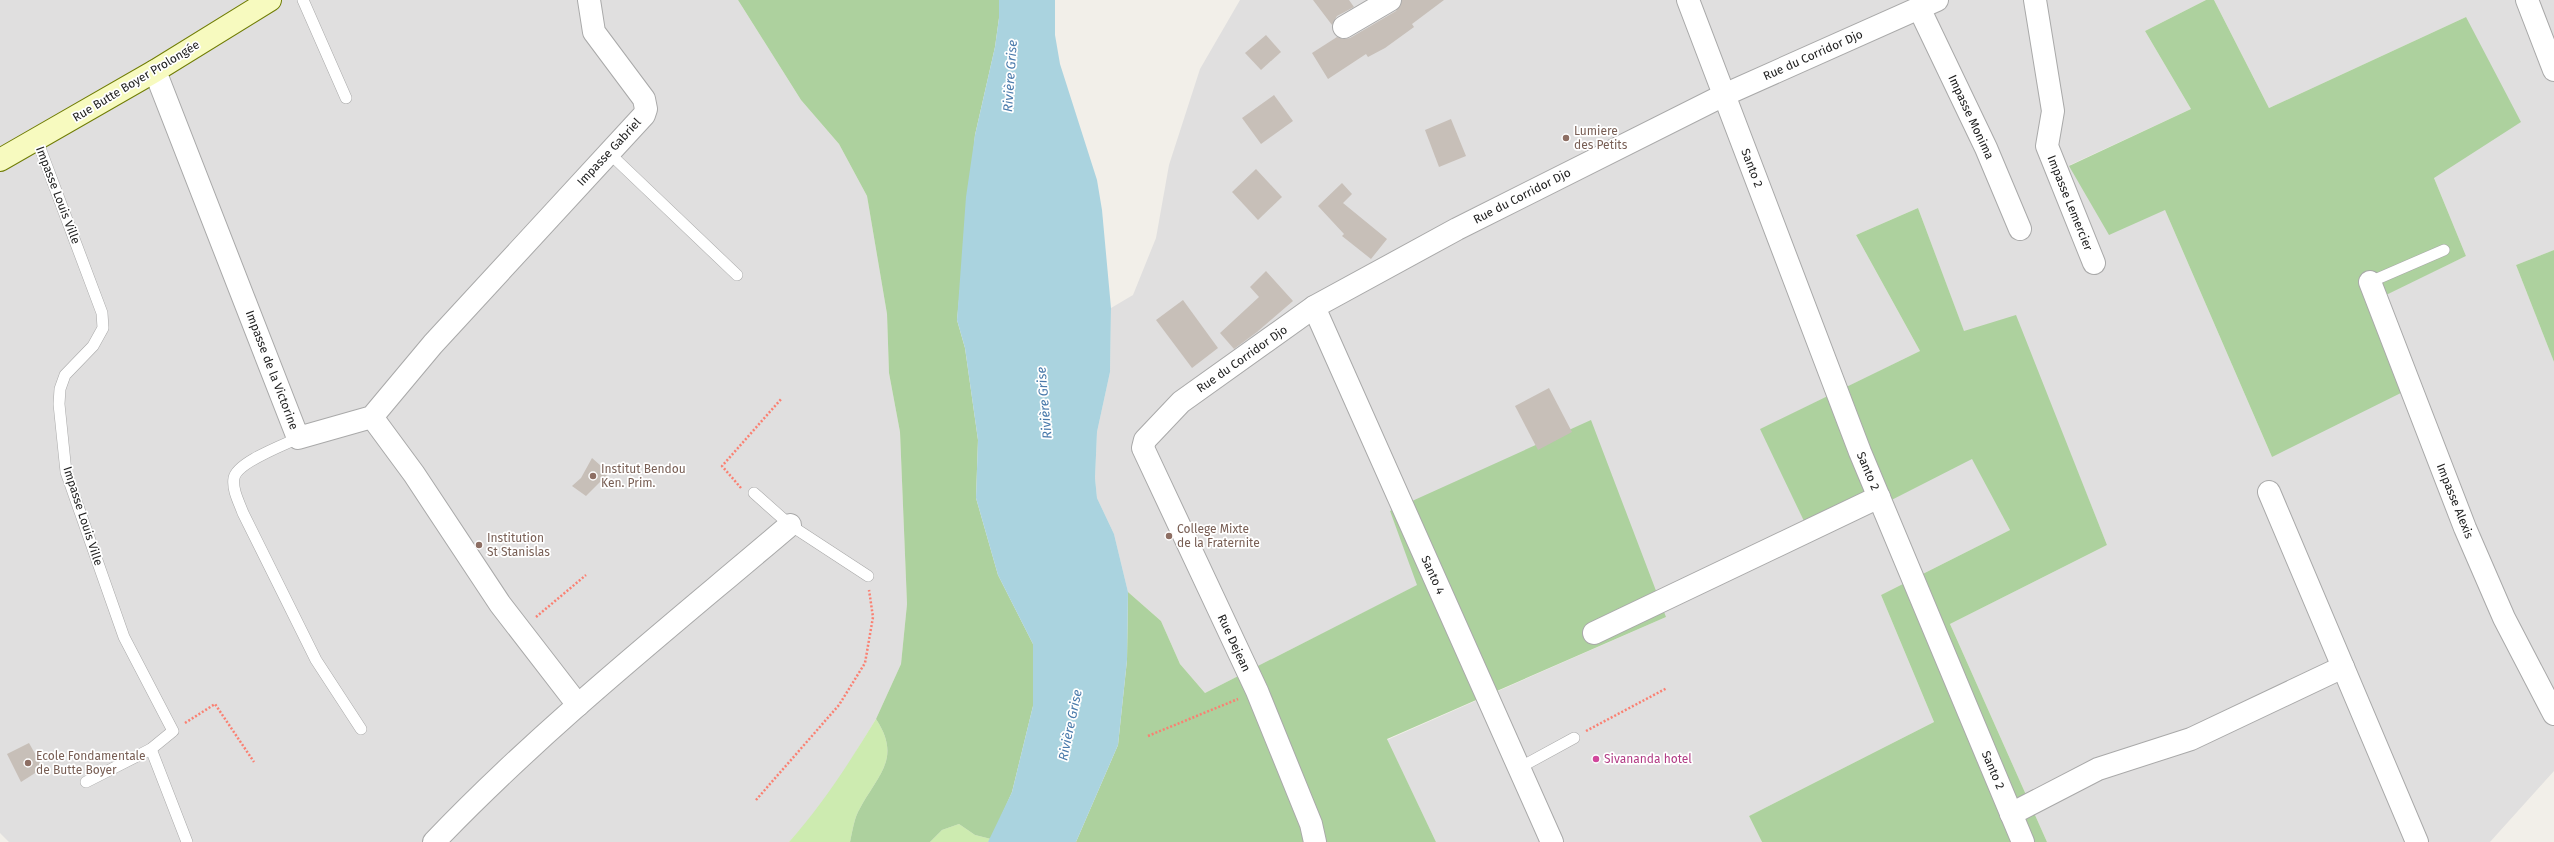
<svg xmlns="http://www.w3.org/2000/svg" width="2554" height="842" font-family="'Fira Sans',sans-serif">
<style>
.residential{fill:#e0dfdf}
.grass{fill:#cdebb0}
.forest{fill:#add19e}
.water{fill:#aad3df}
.building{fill:#c7bfb8}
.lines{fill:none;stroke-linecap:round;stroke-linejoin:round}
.lane-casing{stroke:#a9a9a9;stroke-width:12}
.street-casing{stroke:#a9a9a9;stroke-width:24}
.secondary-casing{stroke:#707d05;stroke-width:24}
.path{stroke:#fa8072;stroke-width:2.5;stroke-dasharray:2 2;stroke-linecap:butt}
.lane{stroke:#fff;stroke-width:11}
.street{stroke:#fff;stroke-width:22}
.secondary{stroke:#f7fabf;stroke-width:22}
.education-dot{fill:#8d6e63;stroke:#fff;stroke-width:1.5}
.hotel-dot{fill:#d1479c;stroke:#fff;stroke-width:1.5}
.labels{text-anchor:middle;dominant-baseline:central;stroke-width:3.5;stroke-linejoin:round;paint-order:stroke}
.street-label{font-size:12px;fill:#222;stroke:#fff}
.education-label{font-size:12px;fill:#785e54;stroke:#fff;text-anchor:start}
.hotel-label{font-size:12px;fill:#b23c85;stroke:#fff;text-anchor:start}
.water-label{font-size:13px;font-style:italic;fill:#4a7aab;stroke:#fff}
</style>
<rect width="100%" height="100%" fill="#f2efe9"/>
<g class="residential">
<polygon points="0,0 738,0 801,100 839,144 867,196 887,314 889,373 900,432 907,604 901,664 876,719 840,778 809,820 789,842 9,842 0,833"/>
<polygon points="1240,0 2206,0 2145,31 2191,109 2070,165 2165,210 2272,457 2386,294 2466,256 2434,178 2466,17 2269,108 2214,0 2554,0 2554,250 2516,265 2554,362 2554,771 2490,842 2047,842 1950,624 2107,545 2015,316 1964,332 1918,208 1856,235 1920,351 1761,429 1813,540 1972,458 2010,530 1881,595 1934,722 1749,816 1762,842 1436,842 1387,740 1666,617 1390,511 1418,585 1205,693 1180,664 1161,621 1128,592 1114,534 1097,498 1095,478 1097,432 1110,372 1111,308 1133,295 1156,238 1169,165 1200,69"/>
</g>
<g class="grass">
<path d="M876,719c27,41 0,57 -18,93 -4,8 -6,21 -8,30h-61c34,-38 60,-79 87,-123z"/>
<polygon points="959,824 975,835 991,839 988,842 930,842 942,830"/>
</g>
<g class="forest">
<path d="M738,0h261v18l-4,29 -20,88 -18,185 8,28 13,92 -2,58 22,77 35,69v62l-21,86 -21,47 -16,-4 -16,-11 -17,6 -12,12h-80c2,-9 4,-22 8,-30 18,-36 45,-52 18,-93l25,-55 6,-60 -7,-172 -11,-59 -2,-59 -20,-118 -28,-52 -38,-44z"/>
<polygon points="2206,0 2214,0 2269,108 2466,17 2521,122 2434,178 2466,256 2386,295 2421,383 2272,457 2165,210 2109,235 2069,166 2191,109 2145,31"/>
<polygon points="1918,208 1964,331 2016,315 2107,545 1950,624 2047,842 1762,842 1749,816 1934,722 1881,595 2010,530 1972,459 1813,540 1760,429 1920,351 1856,235"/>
<polygon points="2554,250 2554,362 2516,265"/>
<polygon points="1591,420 1666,617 1387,739 1436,842 1076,842 1118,745 1127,660 1128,592 1161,621 1180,664 1205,693 1417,585 1390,511"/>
</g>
<polygon class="water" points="999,0 1055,0 1055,35 1060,64 1097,180 1102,210 1111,308 1110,372 1097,432 1095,478 1097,498 1114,534 1128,592 1127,660 1118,745 1076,842 988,842 1012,792 1033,706 1033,644 998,575 976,498 978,440 965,348 957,320 966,197 975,135 995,47 999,18"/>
<g class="building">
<polygon points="1313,0 1349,0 1354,7 1337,16 1332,25"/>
<polygon points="1402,0 1444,0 1412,24 1414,27 1385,48 1368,57 1366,54 1328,79 1312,53 1337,37 1344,39 1350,38 1396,11"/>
<polygon points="1266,35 1281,52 1261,70 1245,53"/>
<polygon points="1274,95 1293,121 1261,144 1242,118"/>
<polygon points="1451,119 1466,156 1439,167 1425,130"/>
<polygon points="1256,169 1282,197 1258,220 1232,192"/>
<polygon points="1342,183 1352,194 1343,203 1387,239 1371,259 1342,236 1344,234 1318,206"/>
<polygon points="1266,271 1293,301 1257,332 1234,349 1220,333 1259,297 1250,287"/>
<polygon points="1183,300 1218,348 1192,368 1156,320"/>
<polygon points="1549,388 1572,432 1538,450 1515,406"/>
<polygon points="592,458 609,473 586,496 572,486 581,478"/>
<polygon points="29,743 43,768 21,782 7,754"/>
</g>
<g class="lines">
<g class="lane-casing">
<g id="lane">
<polyline points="303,0 346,98"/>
<polyline points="37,140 102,313 103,328 93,346 65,375 60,389 59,404 66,472 124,637 173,731 151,749 86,782"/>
<polyline points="608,152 737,275"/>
<polyline points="2370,282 2444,250"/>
<path d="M298,438c-14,7 -61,24 -64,40 -2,12 5,24 9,35l73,147 45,69"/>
<polyline points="754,493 790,525 868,576"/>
<polyline points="151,749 187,842"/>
<polyline points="1519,768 1574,738"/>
</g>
</g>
<g class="street-casing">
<g id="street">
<polyline points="1688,0 1860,452 2023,842"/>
<polyline points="2035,0 2053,111 2047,146 2094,263"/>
<polyline points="2527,0 2554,70"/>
<polyline points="1919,8 1986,148 2020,229"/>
<polyline points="1344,27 1390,0"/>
<polyline points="155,71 298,438 372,417 433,344 644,115 646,109 644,99 594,32 589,0"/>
<polyline points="2370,282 2465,528 2504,618 2554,714"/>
<polyline points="1314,307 1552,842"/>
<polyline points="372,417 414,474 500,604 578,705"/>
<polyline points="2269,492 2417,842"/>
<polyline points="1594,633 1879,497"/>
<polyline points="2011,814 2098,769 2191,739 2343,667"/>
<path d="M434,842c110,-115 235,-214 356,-317"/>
<polyline points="1315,842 1311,824 1257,691 1143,448 1145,440 1181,402 1314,307 1457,229 1724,95 1937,0"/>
</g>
</g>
<g class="secondary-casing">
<polyline id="secondary" points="0,160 155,71 270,0"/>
</g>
<g class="path">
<polyline points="741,488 722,466 782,398"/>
<polyline points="536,617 586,575"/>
<polyline points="185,723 215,704 254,762"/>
<polyline points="1586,731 1667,688"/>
<polyline points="1148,736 1238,699"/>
<polyline points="756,800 839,705 865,663 873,617 869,590"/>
</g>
<use href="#lane" class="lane"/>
<use href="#street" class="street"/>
<use href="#secondary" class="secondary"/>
</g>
<g class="education-dot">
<circle cx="1566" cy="138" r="4"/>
<circle cx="593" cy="476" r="4"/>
<circle cx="1169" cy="536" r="4"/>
<circle cx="479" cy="545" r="4"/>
<circle cx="28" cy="763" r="4"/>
</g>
<circle class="hotel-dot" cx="1596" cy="759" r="4"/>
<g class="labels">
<g class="street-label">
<text transform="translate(1813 55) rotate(-24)">Rue du Corridor Djo</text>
<text transform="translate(136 81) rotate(-31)">Rue Butte Boyer Prolongée</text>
<text transform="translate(1971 117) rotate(65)">Impasse Monima</text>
<text transform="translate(609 152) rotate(-47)">Impasse Gabriel</text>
<text transform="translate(1752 168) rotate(69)">Santo 2</text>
<text transform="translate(58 195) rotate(69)">Impasse Louis Ville</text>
<text transform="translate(1522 196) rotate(-27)">Rue du Corridor Djo</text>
<text transform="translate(2070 203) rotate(68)">Impasse Lemercier</text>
<text transform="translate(1242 359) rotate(-35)">Rue du Corridor Djo</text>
<text transform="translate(272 370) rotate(69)">Impasse de la Victorine</text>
<text transform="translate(1868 471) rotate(67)">Santo 2</text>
<text transform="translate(2455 501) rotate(68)">Impasse Alexis</text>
<text transform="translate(83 516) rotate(72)">Impasse Louis Ville</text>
<text transform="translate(1433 575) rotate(66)">Santo 4</text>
<text transform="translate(1234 643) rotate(65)">Rue Dejean</text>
<text transform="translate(1993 770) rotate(67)">Santo 2</text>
</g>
<g class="education-label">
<text x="1574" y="131">Lumiere<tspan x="1574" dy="14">des Petits</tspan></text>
<text x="601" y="469">Institut Bendou<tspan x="601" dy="14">Ken. Prim.</tspan></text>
<text x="1177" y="529">College Mixte<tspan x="1177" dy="14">de la Fraternite</tspan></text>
<text x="487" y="538">Institution<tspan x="487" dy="14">St Stanislas</tspan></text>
<text x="36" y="756">Ecole Fondamentale<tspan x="36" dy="14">de Butte Boyer</tspan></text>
</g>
<g class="hotel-label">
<text x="1604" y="759">Sivananda hotel</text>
</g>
<g class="water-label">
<text transform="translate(1010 76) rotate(-86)">Rivière Grise</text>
<text transform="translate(1044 403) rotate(-95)">Rivière Grise</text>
<text transform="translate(1070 725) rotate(-78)">Rivière Grise</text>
</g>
</g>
</svg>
